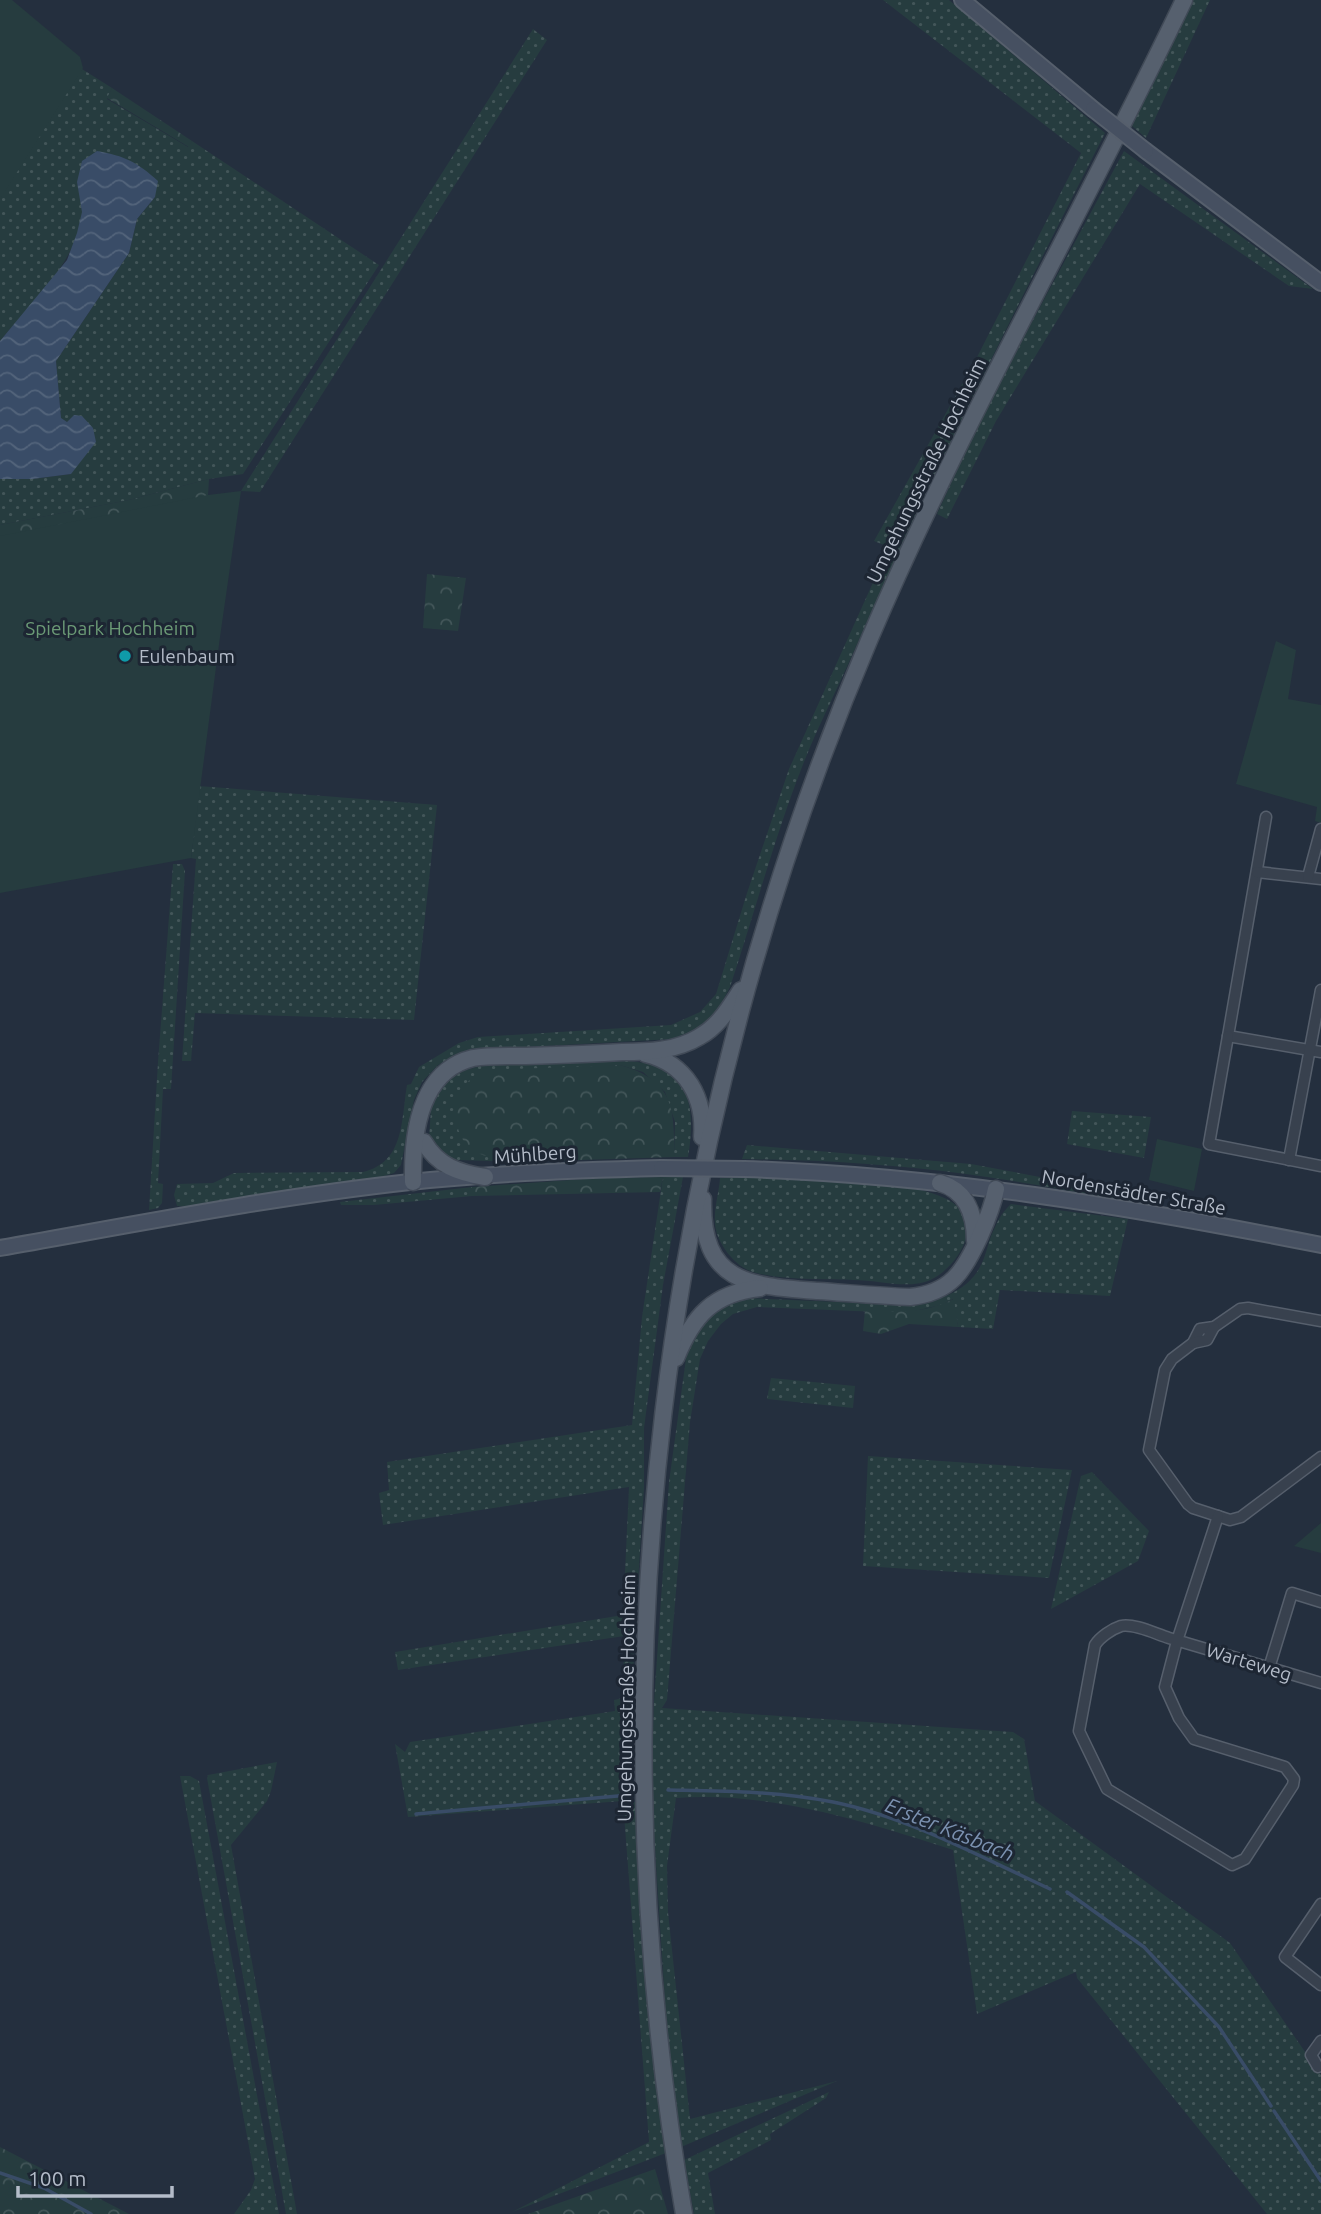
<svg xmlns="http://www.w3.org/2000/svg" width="1321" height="2214" font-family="Ubuntu,sans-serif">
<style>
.grass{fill:url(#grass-dots)}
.forest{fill:url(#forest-crowns)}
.park{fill:#263c3f}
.water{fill:url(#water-waves)}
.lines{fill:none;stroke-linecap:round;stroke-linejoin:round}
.stream{stroke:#394c67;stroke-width:3.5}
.street-casing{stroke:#565f6c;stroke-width:13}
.secondary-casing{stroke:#565f6c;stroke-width:18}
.primary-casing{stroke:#414a57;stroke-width:19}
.street{stroke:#38414e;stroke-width:10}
.secondary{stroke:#465061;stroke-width:14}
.primary{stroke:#56606e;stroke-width:16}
.secondary-bridge-casing{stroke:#565f6c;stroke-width:18;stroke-linecap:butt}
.secondary-bridge{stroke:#465061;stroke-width:14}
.culture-dot{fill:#0f9aa8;stroke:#1d2633;stroke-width:2.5}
.labels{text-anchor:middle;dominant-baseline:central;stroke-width:6;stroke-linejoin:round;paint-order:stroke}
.street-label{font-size:19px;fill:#b4bcc9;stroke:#1d2633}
.park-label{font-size:19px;fill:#6b9a76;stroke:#1d2633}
.poi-label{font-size:19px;fill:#b4bcc9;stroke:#1d2633;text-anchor:start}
.water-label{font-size:21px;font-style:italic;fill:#7c92b1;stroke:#1d2633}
</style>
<defs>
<pattern id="grass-dots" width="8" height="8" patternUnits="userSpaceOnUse" patternTransform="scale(1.75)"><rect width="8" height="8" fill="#263c3f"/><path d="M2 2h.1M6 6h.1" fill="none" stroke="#435659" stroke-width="1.8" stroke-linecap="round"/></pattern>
<pattern id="forest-crowns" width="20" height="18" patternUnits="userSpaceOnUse" patternTransform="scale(1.75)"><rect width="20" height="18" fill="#263c3f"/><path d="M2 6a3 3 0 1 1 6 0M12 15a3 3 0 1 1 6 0" fill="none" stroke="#435659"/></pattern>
<pattern id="water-waves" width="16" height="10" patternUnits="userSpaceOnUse" patternTransform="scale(1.75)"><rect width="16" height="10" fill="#394c67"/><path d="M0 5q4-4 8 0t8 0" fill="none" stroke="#53647b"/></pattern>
</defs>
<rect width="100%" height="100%" fill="#242f3e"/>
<g class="grass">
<path d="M0,0l82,69 30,19 -5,11 81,48 4,-6 187,124 -136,209 -34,5 -80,21 -129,25v-46h32l39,-5 -4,-52 -6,-3 -5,-58 73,-108 8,-34 18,-22 -78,-15c2,10 6,23 5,32 -5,48 -53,91 -82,127z"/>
<path d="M883,0h66l156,133c-87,171 -173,342 -251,518 -16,37 -35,73 -50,111 -29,73 -49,150 -74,225 -15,30 -25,40 -57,52l-184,10 -35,8 -16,8 -16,17 -8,18 -13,65 -7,8 -16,5 -186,29 -15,-1 -3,-11 3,-11 36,-1 21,-10 129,-1c42,-10 38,-52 44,-87l4,-1 8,-17 40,-24 19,-6 193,-12 29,-13 16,-18 31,-101 42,-124 100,-222 -15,-6 100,-178 107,-210z"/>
<polygon points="1191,0 1210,0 1146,138 1131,125"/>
<polygon points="533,29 547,40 260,492 241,491"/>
<polygon points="1124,151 1313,289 1289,286 1140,184 996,421 947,519 937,514 985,409"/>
<polygon points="199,786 437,805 414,1020 195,1013 191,1061 182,1061 196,859 191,858"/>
<polygon points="173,864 182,864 185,871 171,1089 163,1089 158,1183 163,1184 162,1203 158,1208 149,1210 158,1062"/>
<path d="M627,1061c62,3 70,43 61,96h-14l1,-35 -10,-30 -22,-20 -23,-7 -25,2 -115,86 37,9 -59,-2 -16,-3 -13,-18 2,-31 9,-17 10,-12 13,-8 17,-5 29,-2z"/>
<polygon points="1072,1111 1151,1117 1144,1158 1067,1144"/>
<path d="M747,1145l224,19 154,29 8,4 -4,4c-55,-9 -109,-20 -163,-27 -75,-10 -149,-14 -224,-15z"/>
<polygon points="663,1177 683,1177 663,1285 644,1428 644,1488 634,1647 633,1706 629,1709 629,1791 631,1800 635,1802 644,1958 666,2153 512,2212 649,2142 623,1801 408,1817 395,1744 405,1752 410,1742 615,1711 614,1700 623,1698 624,1636 398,1670 395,1652 623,1615 629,1487 383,1525 379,1493 389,1490 387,1462 632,1425 642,1317"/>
<path d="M720,1178c51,0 198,-4 236,27 28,23 -2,66 -28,76 -21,8 -51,-1 -74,-1 -25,-1 -89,1 -110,-12 -12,-7 -25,-24 -28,-38 -4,-16 3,-36 4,-52z"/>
<polygon points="472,1187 472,1196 374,1205 341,1205 340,1202"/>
<path d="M1011,1204l117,15 -18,77 -110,-6 -7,39 -35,-2 -5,-28 -12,6 -36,8 -148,-6 -24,7 -12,10 -13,17 -8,18 -10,63 -23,278 -5,8 351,24 11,7 11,62 195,142 91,132v139h-54l-190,-236 -1,-6 -99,42 -24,-164c-88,-29 -184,-59 -277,-52l-9,68 1,46 22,207 147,-38 -156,66 -14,-114 -16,-246 3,-85 15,-220 19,-138 21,-29 15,-10 22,-7 163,7c25,-3 53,-11 68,-33 7,-10 10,-24 14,-36 6,-13 9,-22 20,-32z"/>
<polygon points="771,1378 855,1386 853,1408 767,1399"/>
<polygon points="868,1456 1072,1470 1049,1578 863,1566"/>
<polygon points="1092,1472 1149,1531 1138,1561 1051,1609 1081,1476"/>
<polygon points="277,1762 271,1791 267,1801 231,1845 297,2214 286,2214 207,1778 208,1775"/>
<polygon points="180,1776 190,1776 199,1781 279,2214 234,2214 251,2190 255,2179"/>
<polygon points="829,2092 826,2098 770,2134 771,2140 708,2173 715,2214 694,2214 684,2160"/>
</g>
<g class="forest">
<polygon points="112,88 192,141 189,147 107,98"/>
<polygon points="209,479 208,495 192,523 0,576 0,525 129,500"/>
<polygon points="427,574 466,578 458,631 423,628"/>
<path d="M620,1065c53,15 55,42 54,92l-157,5c-15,-2 -36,-4 -48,-15 -13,-11 -19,-43 -9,-57 6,-9 17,-15 27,-20z"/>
<polygon points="663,1177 660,1192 472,1196 472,1187 599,1178"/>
<path d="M954,1299l4,28 -49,-3 -28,10 -18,-3 2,-21c33,2 58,4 89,-11z"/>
<polygon points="0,2147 129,2214 0,2214"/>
<polygon points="655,2169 668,2214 528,2214"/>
</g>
<g class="park">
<polygon points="0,0 12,0 80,57 83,68 0,199"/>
<polygon points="241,491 220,637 191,858 0,893 0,536 208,495"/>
<polygon points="1276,641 1296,650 1288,699 1321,705 1321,823 1315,821 1317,807 1236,784"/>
<polygon points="1157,1139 1202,1149 1194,1191 1149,1180"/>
<polygon points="1321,1523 1321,1553 1294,1546"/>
</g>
<path class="water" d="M97,151c28,5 40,11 61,30l-3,16 -18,22 -8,34 -73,108 5,57 6,4 7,-7 8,1 11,12 3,14 -25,32 -39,5h-32v-138l67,-81 10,-27 5,-21 -5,-30 5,-21z"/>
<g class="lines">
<g class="stream">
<path d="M668,1790c55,1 110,1 165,12 75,15 148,55 217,87"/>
<polyline points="416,1814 629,1795"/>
<polyline points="1067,1892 1144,1947 1219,2027 1271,2106"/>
<polyline points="1274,2111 1321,2181"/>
<polyline points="0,2173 44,2188 91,2214"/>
</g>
<g class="street-casing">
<g id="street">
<polyline points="1266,817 1228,1036 1321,1052"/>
<polyline points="1257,872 1321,879"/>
<polyline points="1308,877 1321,829"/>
<polyline points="1228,1036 1209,1144 1321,1166"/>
<polyline points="1289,1160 1321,990"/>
<polyline points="1321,1321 1248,1308 1240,1309 1214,1327 1200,1329 1193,1343 1172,1359 1165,1370 1149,1450 1188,1504 1193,1508 1230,1520 1241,1517 1321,1457"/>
<polyline points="1193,1343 1207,1340 1214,1327"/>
<path d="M1218,1516l-41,125 -12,46 14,31 15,21 91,28 9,12 -1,6 -48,74 -13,6 -125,-76 -28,-58 16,-86c5,-8 17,-16 26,-19 13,-3 35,8 48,12 51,15 101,30 152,45"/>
<polyline points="1269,1668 1292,1593 1321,1602"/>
<polyline points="1321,1904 1285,1957 1321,1985"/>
<polyline points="1318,2067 1311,2055 1321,2041"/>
</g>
</g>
<g class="secondary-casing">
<g id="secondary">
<polyline points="962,0 1093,109"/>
<polyline points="1146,151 1321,283"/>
<path d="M744,1169c195,6 386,38 577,76"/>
<path d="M0,1248c136,-24 273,-51 410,-66 83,-9 167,-12 251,-14"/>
</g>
</g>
<g class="primary-casing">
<g id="primary">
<path d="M646,1054c41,10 59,44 56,83"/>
<path d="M424,1142c14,24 35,31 61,35"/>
<path d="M413,1182c-1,-46 6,-111 60,-124 16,-3 35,-2 53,-2 32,-1 64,-2 96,-4 26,0 54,-1 77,-15 20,-11 30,-29 42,-47"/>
<path d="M940,1183c27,8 35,32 35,58"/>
<path d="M703,1199c-2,85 47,87 115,92 30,2 61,5 92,6 41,-4 54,-26 70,-61 7,-16 13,-31 16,-47"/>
<path d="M676,1358c17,-42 37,-65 84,-70"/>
<path d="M684,2214c-92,-530 -25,-1081 186,-1576 93,-218 212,-424 314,-638"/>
</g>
</g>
<use href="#street" class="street"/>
<use href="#secondary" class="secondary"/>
<use href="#primary" class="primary"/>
<g class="secondary-bridge-casing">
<g id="secondary-bridge">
<polyline points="1093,109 1146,151"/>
<polyline points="661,1168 744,1169"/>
</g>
</g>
<use href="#secondary-bridge" class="secondary-bridge"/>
</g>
<circle class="culture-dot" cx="125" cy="656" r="7"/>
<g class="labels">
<g class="street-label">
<text transform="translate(926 470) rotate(-64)">Umgehungsstraße Hochheim</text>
<text transform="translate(535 1154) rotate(-4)">Mühlberg</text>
<text transform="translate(1134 1192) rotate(10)">Nordenstädter Straße</text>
<text transform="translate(1249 1662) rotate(17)">Warteweg</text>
<text transform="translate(626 1698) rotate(-89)">Umgehungsstraße Hochheim</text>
</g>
<g class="park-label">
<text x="110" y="628">Spielpark Hochheim</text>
</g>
<g class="poi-label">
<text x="139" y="656">Eulenbaum</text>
</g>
<g class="water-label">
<text transform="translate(950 1829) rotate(22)">Erster Käsbach</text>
</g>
</g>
<path d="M18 2186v10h154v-10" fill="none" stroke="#b4bcc9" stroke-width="3.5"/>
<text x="28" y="2186" font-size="21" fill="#b4bcc9" stroke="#1d2633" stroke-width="5" paint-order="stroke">100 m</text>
</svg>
